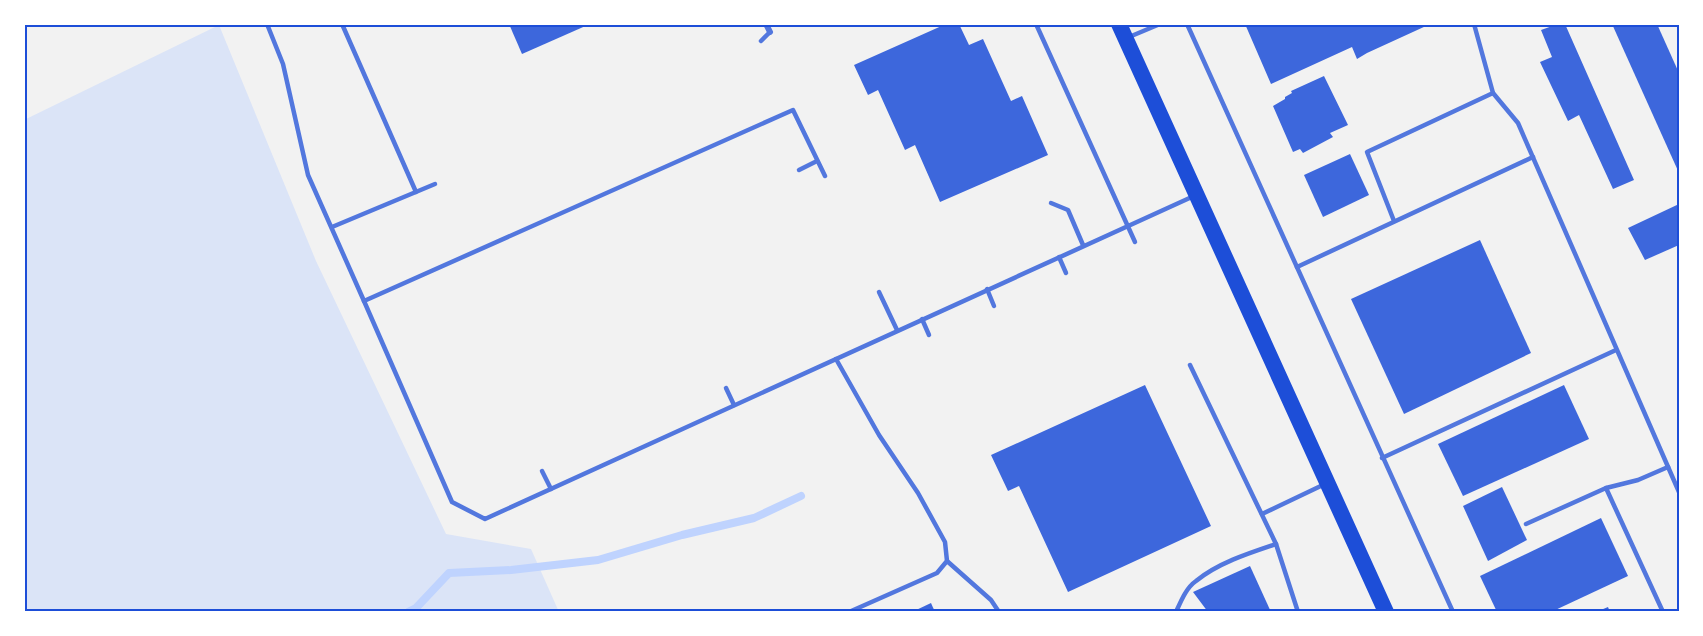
<svg xmlns="http://www.w3.org/2000/svg" width="1703" height="636" font-family="'Exo 2',sans-serif">
<style>
.green{fill:#dbe4f7}
.lines{fill:none;stroke-linecap:round;stroke-linejoin:round}
.stream{stroke:#bfd3fe;stroke-width:8}
.building{fill:#3d67dc}
.service{stroke:#5277de;stroke-width:4.5}
.minor{stroke:#5277de;stroke-width:6}
.trunk{stroke:#1d4ed8;stroke-width:16}
.neatline{fill:none;stroke:#1d4ed8;stroke-width:2}
</style>
<rect width="100%" height="100%" fill="#f2f2f2"/>
<polygon class="green" points="219,25 316,261 446,534 531,549 559,612 24,612 24,120"/>
<g class="lines">
<polyline class="stream" points="408,612 416,608 449,573 511,570 598,560 682,535 754,518 801,496"/>
</g>
<g class="building">
<polygon points="509,24 590,24 522,54"/>
<polygon points="946,24 959,24 969,45 983,39 1011,101 1022,96 1048,155 940,202 915,145 905,150 878,90 868,95 854,65"/>
<polygon points="1245,24 1425,24 1426,26 1367,53 1357,59 1352,47 1271,84"/>
<polygon points="1558,24 1565,24 1634,180 1613,189 1579,115 1568,121 1540,62 1552,57 1541,30"/>
<polygon points="1612,24 1657,24 1679,73 1679,173"/>
<polygon points="1324,76 1348,125 1330,133 1333,137 1303,153 1300,149 1293,152 1273,106 1285,99 1285,97 1292,93 1291,91"/>
<polygon points="1350,154 1369,195 1323,217 1304,175"/>
<polygon points="1679,204 1679,245 1645,260 1628,228"/>
<polygon points="1480,240 1531,353 1404,414 1351,299"/>
<polygon points="1145,385 1211,526 1068,592 1019,486 1008,491 991,455"/>
<polygon points="1564,385 1589,439 1463,496 1438,444"/>
<polygon points="1502,487 1527,540 1488,561 1463,506"/>
<polygon points="1601,518 1628,576 1551,612 1497,612 1480,576"/>
<polygon points="1250,566 1271,612 1208,612 1193,592"/>
<polygon points="931,603 935,612 912,612"/>
<polygon points="1608,607 1610,612 1596,612"/>
</g>
<g class="lines">
<g class="service">
<polyline points="267,24 283,64 308,175 364,301 452,502 485,519 1194,196"/>
<polyline points="342,24 416,192"/>
<polyline points="1036,24 1135,242"/>
<polyline points="1187,24 1453,612"/>
<polyline points="1474,24 1493,93 1518,123 1679,492"/>
<polyline points="1129,37 1160,24"/>
<polyline points="761,41 770,32"/>
<polyline points="799,170 817,161"/>
<polyline points="1051,203 1068,210 1083,245"/>
<polyline points="1394,221 1367,152 1493,93"/>
<polyline points="332,227 435,184"/>
<polyline points="1059,257 1066,273"/>
<polyline points="1297,267 1533,157"/>
<polyline points="987,289 994,306"/>
<polyline points="879,292 897,330"/>
<polyline points="364,301 793,110 825,176"/>
<polyline points="922,319 929,335"/>
<polyline points="836,359 879,435 918,493 945,542 947,561 937,573 849,612"/>
<polyline points="1190,365 1276,544 1298,612"/>
<polyline points="726,388 734,405"/>
<polyline points="1382,458 1616,350"/>
<polyline points="542,471 551,489"/>
<polyline points="1262,514 1325,484"/>
<polyline points="1526,524 1606,488"/>
<polyline points="947,561 991,600 999,612"/>
<path d="M1176,612c5,-11 10,-24 20,-31 22,-18 53,-28 80,-37"/>
<polyline points="1663,612 1606,488 1638,480 1668,467"/>
</g>
<polyline class="minor" points="766,24 770,32"/>
<polyline class="trunk" points="1119,24 1386,612"/>
</g>
<rect width="1703" height="636" fill="none" stroke="#ffffff" stroke-width="51"/>
<rect x="26" y="26" width="1652" height="584" class="neatline"/>
</svg>
